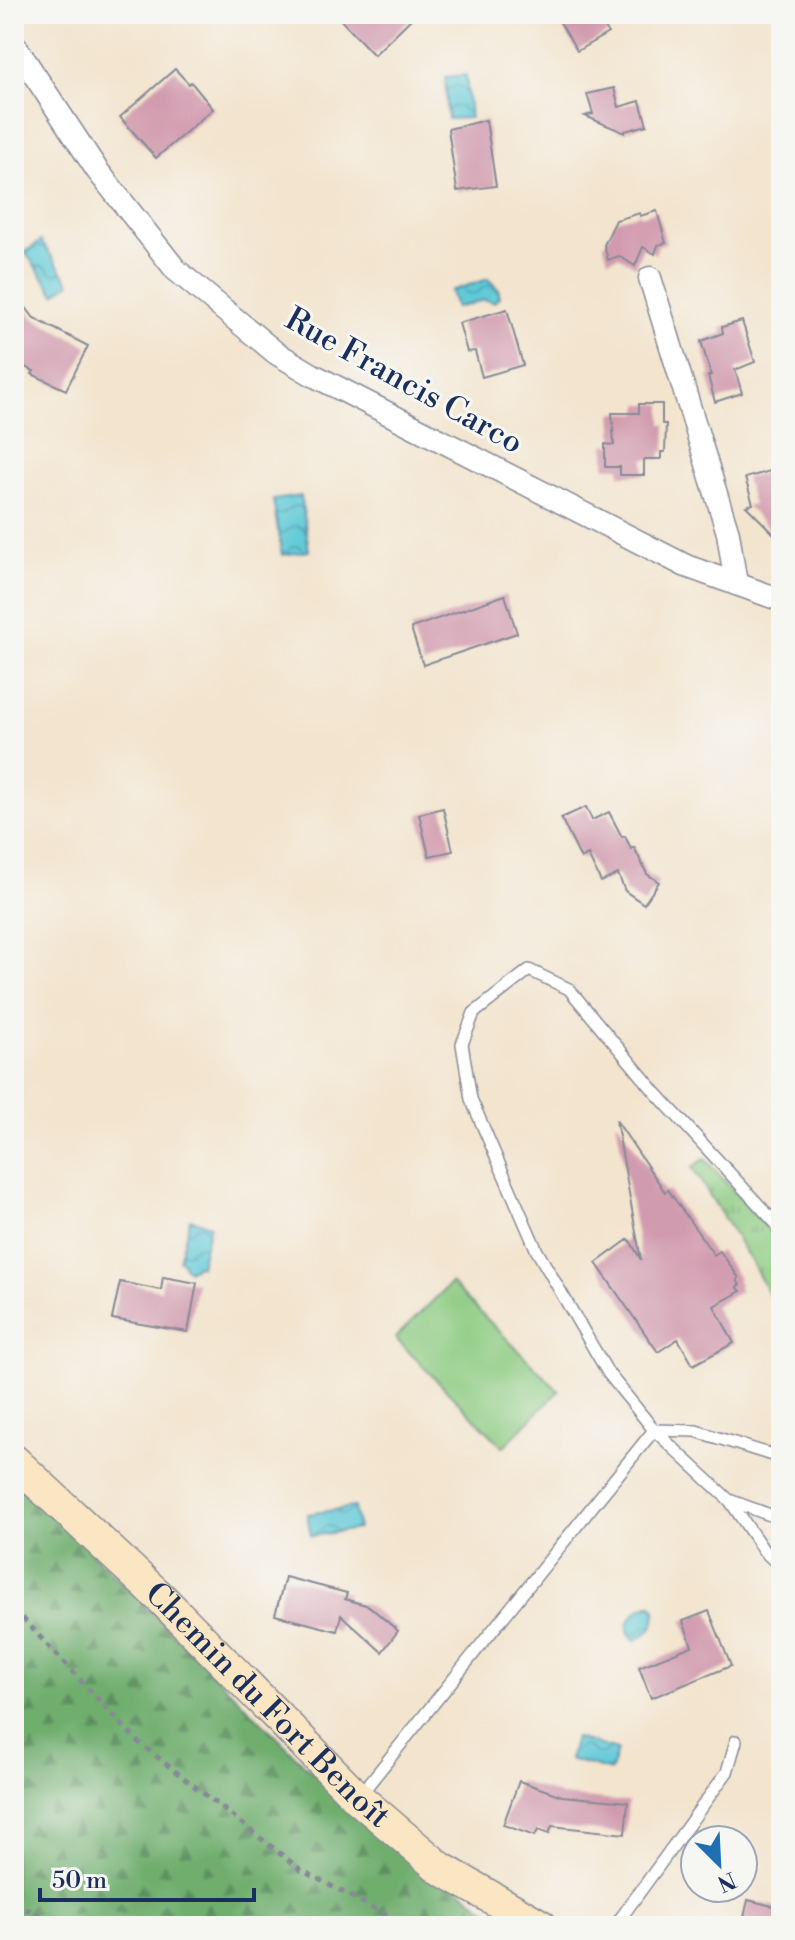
<svg xmlns="http://www.w3.org/2000/svg" width="795" height="1940" font-family="'Libre Bodoni',serif">
<style>
.grass{fill:url(#grass-tufts);stroke:#537c6f;stroke-width:2}
.forest{fill:url(#forest-firs);stroke:#466e66;stroke-width:2}
.pitch{fill:#8bca80;stroke:#537c6f;stroke-width:2}
.water{fill:url(#water-waves);stroke:#3c7c9a;stroke-width:2}
.building{fill:#d19baf}
.lines{fill:none;stroke-linecap:round;stroke-linejoin:round}
.lane-casing{stroke:#878a96;stroke-width:14}
.street-casing{stroke:#878a96;stroke-width:25}
.secondary-casing{stroke:#878a96;stroke-width:35}
.path{stroke:#878a96;stroke-width:5;stroke-dasharray:6 6;stroke-linecap:butt}
.lane{stroke:#fff;stroke-width:11}
.street{stroke:#fff;stroke-width:22}
.secondary{stroke:#fbe6c4;stroke-width:32}
.labels{text-anchor:middle;dominant-baseline:central;stroke-width:6;stroke-linejoin:round;paint-order:stroke}
.street-label{font-size:32px;fill:#1b2f5e;stroke:#f6f6f2}
</style>
<defs>
<pattern id="grass-tufts" width="24" height="20" patternUnits="userSpaceOnUse" patternTransform="scale(2)"><rect width="24" height="20" fill="#8bca80"/><path d="M3 7l-1-3M5 7V3M7 7l1-3M15 17l-1-3M17 17v-4M19 17l1-3" fill="none" stroke="#71a46c"/></pattern>
<pattern id="forest-firs" width="22" height="20" patternUnits="userSpaceOnUse" patternTransform="scale(2)"><rect width="22" height="20" fill="#70ae6e"/><path d="M5 1l3.5 6h-7zM16 11l3.5 6h-7z" fill="#5b8e5e"/></pattern>
<pattern id="water-waves" width="16" height="10" patternUnits="userSpaceOnUse" patternTransform="scale(2)"><rect width="16" height="10" fill="#5ec9d7"/><path d="M0 5q4-4 8 0t8 0" fill="none" stroke="#4da4b2"/></pattern>
</defs>
<rect width="100%" height="100%" fill="#f6f6f2"/>
<filter id="ink" filterUnits="userSpaceOnUse"><feTurbulence type="fractalNoise" baseFrequency=".0125" numOctaves="2"/><feDisplacementMap in="SourceGraphic" scale="16" xChannelSelector="R" yChannelSelector="G"/><feConvolveMatrix kernelMatrix="1 2 1 2 8 2 1 2 1" color-interpolation-filters="sRGB"/></filter>
<filter id="wash" filterUnits="userSpaceOnUse"><feTurbulence type="fractalNoise" baseFrequency=".006" numOctaves="4" result="noise"/><feDisplacementMap in="SourceGraphic" scale="32" xChannelSelector="R" yChannelSelector="G"/><feGaussianBlur stdDeviation="1.8" result="paint"/><feColorMatrix in="noise" values="0 0 0 0 0 0 0 0 0 0 0 0 0 0 0 0 0 1.4 0 .05"/><feComposite in="paint" operator="in"/></filter>
<g filter="url(#wash)">
<rect width="100%" height="100%" fill="#f3e4ce"/>
<polygon class="grass" points="705,1159 781,1244 781,1317 752,1263 692,1167"/>
<polygon class="forest" points="14,1480 66,1527 337,1797 509,1926 14,1926"/>
<polygon class="pitch" points="451,1283 559,1391 503,1447 395,1338"/>
<g class="water">
<polygon points="466,75 470,118 448,119 445,77"/>
<polygon points="41,241 70,283 55,294 25,252"/>
<polygon points="488,279 499,290 499,297 494,302 484,300 456,308 451,291"/>
<polygon points="301,496 309,551 282,555 273,500"/>
<polygon points="190,1219 210,1225 200,1266 196,1265 194,1268 189,1270 184,1266 183,1261 179,1260"/>
<polygon points="354,1507 358,1529 311,1536 307,1514"/>
<path d="M651,1604l4,4c3,16 -5,26 -20,32 -17,-13 0,-32 16,-36z"/>
<polygon points="575,1738 617,1750 611,1771 569,1759"/>
</g>
<g id="blocks">
<g class="building">
<polygon points="335,14 416,14 374,55"/>
<polygon points="555,14 598,14 608,33 577,51"/>
<polygon points="175,69 189,84 191,82 213,109 156,158 120,117"/>
<polygon points="614,88 619,107 640,101 647,125 625,131 625,133 585,116 593,114 587,94"/>
<polygon points="486,120 496,186 457,191 448,129"/>
<polygon points="657,211 666,243 658,245 655,254 643,247 635,266 619,256 608,260 604,245 616,220 640,213 640,216"/>
<polygon points="14,292 34,318 88,346 66,390 32,374 34,371 14,362"/>
<polygon points="507,309 523,365 482,377 475,351 467,352 459,323"/>
<polygon points="742,321 755,362 735,370 742,393 715,402 708,376 711,375 701,341 723,333 722,327"/>
<polygon points="639,404 662,404 662,424 666,424 665,452 661,452 661,459 644,459 644,475 620,475 620,467 605,467 605,444 614,445 612,413 639,413"/>
<polygon points="781,468 781,541 746,506 753,504 745,478"/>
<polygon points="505,595 517,633 423,665 411,628"/>
<polygon points="586,807 592,820 609,812 622,837 625,836 631,849 634,847 647,874 659,882 644,904 625,891 618,874 601,882 588,855 581,859 561,818"/>
<polygon points="443,808 453,851 429,856 419,814"/>
<polygon points="616,1120 665,1192 668,1190 714,1255 720,1251 739,1278 737,1280 740,1285 737,1287 741,1291 714,1306 734,1343 693,1365 678,1339 658,1352 596,1263 629,1239 641,1260"/>
<polygon points="163,1277 197,1283 188,1332 112,1319 120,1282 161,1290"/>
<polygon points="285,1577 347,1593 345,1599 369,1606 398,1631 382,1652 341,1615 337,1631 275,1615"/>
<polygon points="709,1611 731,1666 651,1698 639,1667 692,1646 683,1621"/>
<polygon points="519,1781 562,1796 628,1802 625,1834 552,1826 549,1834 538,1830 535,1836 503,1825"/>
<polygon points="748,1900 781,1908 781,1926 742,1926"/>
</g>
</g>
</g>
<g filter="url(#ink)">
<use href="#blocks" fill-opacity="0" stroke="#878a96" stroke-width="2"/>
<g class="lines">
<g class="lane-casing">
<g id="lane">
<polyline points="781,1229 656,1093 569,989 529,970 474,1013 462,1044 471,1099 537,1251 608,1373 654,1430 729,1500 781,1519"/>
<polyline points="730,1501 764,1551 781,1567"/>
<polyline points="360,1795 654,1430 696,1431 772,1455 781,1456"/>
<polyline points="615,1926 727,1772 736,1741"/>
</g>
</g>
<g class="street-casing">
<g id="street">
<polyline points="14,44 97,170 176,270 276,353 313,375 686,566 781,600"/>
<polyline points="650,278 728,533 736,584"/>
</g>
</g>
<g class="secondary-casing">
<g id="secondary">
<path id="s1" d="M14,1461l148,138 196,199 82,70 101,58"/>
</g>
</g>
<g class="path">
<polyline points="14,1609 137,1741 301,1870 407,1926"/>
<polyline points="14,1903 62,1926"/>
</g>
<use href="#lane" class="lane"/>
<use href="#street" class="street"/>
<use href="#secondary" class="secondary"/>
</g>
</g>
<g class="labels">
<g class="street-label">
<text transform="translate(404 381) rotate(29)">Rue Francis Carco</text>
<text stroke="none"><textPath href="#s1" startOffset="352">Chemin du Fort Benoît</textPath></text>
</g>
</g>
<rect width="795" height="1940" fill="none" stroke="#f6f6f2" stroke-width="48"/>
<g transform="translate(719 1864) rotate(156)"><circle r="38" fill="#f6f6f2" stroke="#9ea6b7" stroke-width="2"/>
<path d="M0-6L14 30L0 20L-14 30Z" fill="#1f6fb2"/>
<text y="-12" font-size="22" font-weight="bold" text-anchor="middle" fill="#1b2f5e">N</text>
</g>
<path d="M40 1888v12h214v-12" fill="none" stroke="#1b2f5e" stroke-width="4"/>
<text x="52" y="1888" font-size="24" fill="#1b2f5e" stroke="#f6f6f2" stroke-width="6" paint-order="stroke">50 m</text>
</svg>
